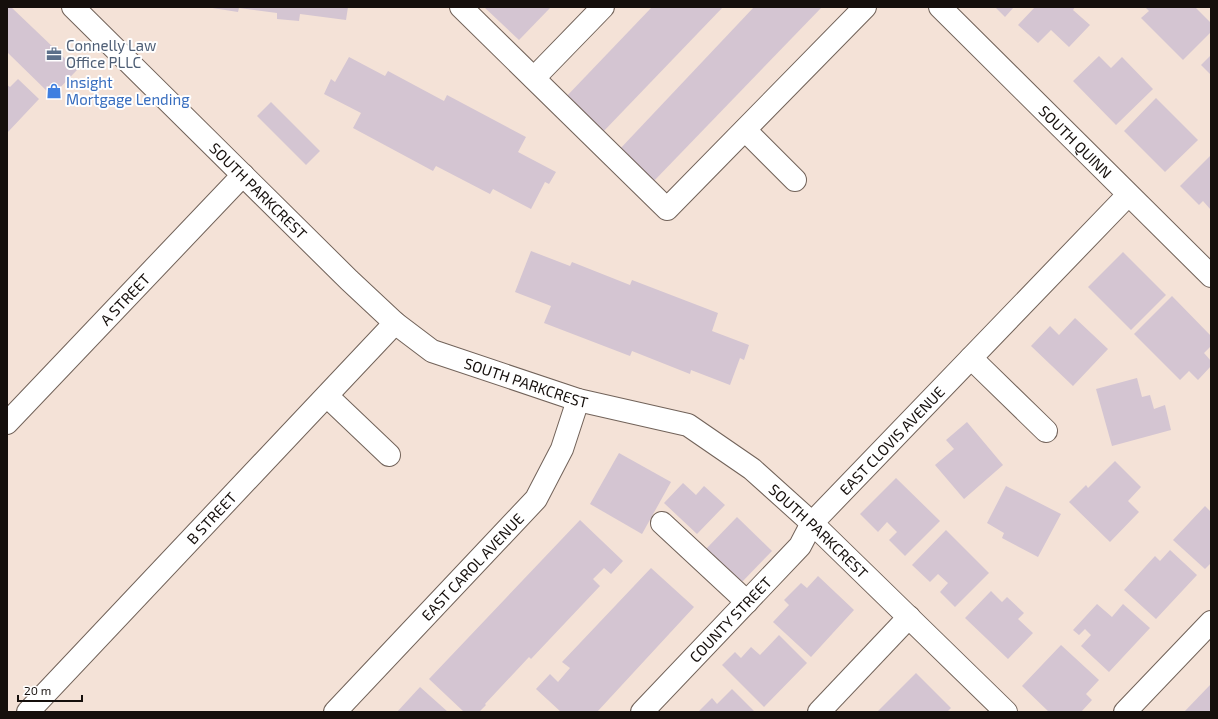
<svg xmlns="http://www.w3.org/2000/svg" width="1218" height="719" font-family="'Exo 2',sans-serif">
<style>
.building{fill:#d4c5d2}
.lines{fill:none;stroke-linecap:round;stroke-linejoin:round}
.minor-casing{stroke:#716259;stroke-width:24}
.minor{stroke:#fff;stroke-width:22}
.labels{text-anchor:middle;dominant-baseline:central;stroke-width:4;stroke-linejoin:round;paint-order:stroke}
.service-label{font-size:15px;fill:#4e5e75;stroke:#fff;text-anchor:start}
.shop-label{font-size:15px;fill:#366cbe;stroke:#fff;text-anchor:start}
.street-label{font-size:15px;fill:#150f0c;stroke:#fff}
</style>
<rect width="100%" height="100%" fill="#f4e2d7"/>
<g class="building">
<polygon points="7,7 11,7 77,70 52,96 7,52"/>
<polygon points="206,7 348,7 346,20 300,14 299,21 277,19 277,13 239,8 238,12"/>
<polygon points="484,7 551,7 519,40"/>
<polygon points="652,7 723,7 601,134 564,99"/>
<polygon points="754,7 822,7 652,183 618,151"/>
<polygon points="995,7 1014,7 1005,17"/>
<polygon points="1035,7 1075,7 1073,10 1090,25 1069,47 1051,30 1038,43 1018,25"/>
<polygon points="1145,7 1195,7 1211,23 1211,32 1183,60 1141,18 1149,11"/>
<polygon points="1211,55 1211,75 1201,65"/>
<polygon points="1099,56 1111,68 1122,57 1153,89 1116,125 1073,81"/>
<polygon points="349,57 385,76 388,71 444,101 447,95 526,137 518,152 556,172 549,184 545,182 531,209 493,189 490,194 436,166 433,171 353,128 361,113 324,94 331,79 335,82"/>
<polygon points="18,79 39,99 7,133 7,85 10,87"/>
<polygon points="1156,98 1198,140 1165,172 1124,131"/>
<polygon points="271,102 320,151 306,165 257,116"/>
<polygon points="1211,155 1211,210 1203,201 1199,205 1180,186"/>
<polygon points="531,251 570,266 572,262 630,285 632,280 718,313 712,331 749,345 744,360 740,358 730,385 691,370 690,374 632,351 630,356 544,323 551,306 515,292"/>
<polygon points="1123,252 1166,295 1131,330 1088,287"/>
<polygon points="1172,296 1211,336 1211,346 1204,353 1211,361 1211,366 1198,380 1189,371 1180,380 1134,334"/>
<polygon points="1075,318 1108,349 1073,386 1031,346 1050,326 1059,335"/>
<polygon points="1137,378 1142,397 1150,395 1154,409 1165,405 1171,430 1112,446 1096,389"/>
<polygon points="967,422 1003,465 964,499 935,465 954,449 946,440"/>
<polygon points="619,453 671,482 642,534 590,504"/>
<polygon points="1115,461 1141,487 1128,501 1139,512 1110,542 1069,502 1086,485 1088,488"/>
<polygon points="896,478 940,521 905,556 889,540 897,532 887,522 878,532 860,514"/>
<polygon points="683,483 696,495 704,486 725,505 697,534 664,503"/>
<polygon points="1006,486 1061,514 1038,557 1002,538 1004,533 987,523"/>
<polygon points="1205,506 1211,512 1211,563 1205,569 1173,540"/>
<polygon points="737,517 772,551 740,584 705,550"/>
<polygon points="580,520 623,561 611,574 604,568 593,579 600,586 531,659 529,657 485,704 486,705 479,712 464,712 429,679"/>
<polygon points="946,530 989,573 955,607 940,592 948,583 938,574 930,582 912,565"/>
<polygon points="1170,550 1197,575 1156,619 1124,590 1155,556 1160,561"/>
<polygon points="651,568 694,607 597,712 561,712 536,689 550,674 558,682 570,668 562,662"/>
<polygon points="818,576 854,610 811,657 773,622 789,605 784,600 801,583 807,588"/>
<polygon points="991,591 1002,602 1007,597 1024,613 1018,619 1033,633 1008,659 965,618"/>
<polygon points="1097,604 1112,617 1123,604 1150,628 1109,672 1081,646 1091,635 1085,629 1079,635 1073,630"/>
<polygon points="779,635 807,663 764,707 722,665 735,652 741,658 751,647 760,655"/>
<polygon points="1061,645 1099,680 1086,694 1092,700 1081,712 1049,712 1022,686"/>
<polygon points="916,673 951,708 947,712 877,712"/>
<polygon points="1211,684 1211,712 1184,712"/>
<polygon points="420,687 448,712 397,712"/>
<polygon points="732,689 755,712 698,712 712,698 717,704"/>
</g>
<g class="lines">
<g class="minor-casing">
<g id="minor">
<path id="s1" d="M73,7l276,273 46,43 37,28 146,49 110,25 64,44 60,54 194,189"/>
<polyline points="461,7 667,209 865,7"/>
<path id="s2" d="M940,7l271,269"/>
<polyline points="534,78 603,7"/>
<polyline points="745,130 795,180"/>
<polyline points="971,358 1046,431"/>
<polyline points="327,396 389,455"/>
<path id="s3" d="M7,423l236,-248"/>
<polyline points="662,523 747,602"/>
<path id="s4" d="M28,712l367,-389"/>
<path id="s5" d="M335,712l201,-213 26,-50 16,-49"/>
<path id="s6" d="M642,712l158,-166 12,-23 316,-328"/>
<polyline points="819,712 909,617"/>
<polyline points="1125,712 1211,622"/>
</g>
</g>
<use href="#minor" class="minor"/>
</g>
<defs>
<g id="office-bare" transform="scale(1.2)"><path d="M-6-3h4V-5.5h4V-3h4V5H-6ZM-1-4.5V-3h2v-1.5ZM-6 0V1H6V0Z" fill="#5c6f8a" stroke="#fff" stroke-width="2.5" paint-order="stroke"/></g>
<g id="shop-bare" transform="scale(1.2)"><path d="M-5-2.5h2.3a2.7 3.5 0 0 1 5.4 0H5L5.5 6h-11ZM-1.5-2.5h3a1.5 2.3 0 0 0-3 0Z" fill="#3f7fe0" stroke="#fff" stroke-width="2.5" paint-order="stroke"/></g>
</defs>
<g fill-rule="evenodd">
<use href="#office-bare" x="54" y="54"/>
<use href="#shop-bare" x="54" y="91"/>
</g>
<g class="labels">
<g class="service-label">
<text x="66" y="45">Connelly Law<tspan x="66" dy="17">Office PLLC</tspan></text>
</g>
<g class="shop-label">
<text x="66" y="82">Insight<tspan x="66" dy="17">Mortgage Lending</tspan></text>
</g>
<g class="street-label">
<text stroke="none"><textPath href="#s2" startOffset="191">SOUTH QUINN</textPath></text>
<text stroke="none"><textPath href="#s1" startOffset="261">SOUTH PARKCREST</textPath></text>
<text stroke="none"><textPath href="#s3" startOffset="171">A STREET</textPath></text>
<text stroke="none"><textPath href="#s1" startOffset="597">SOUTH PARKCREST</textPath></text>
<text stroke="none"><textPath href="#s6" startOffset="370">EAST CLOVIS AVENUE</textPath></text>
<text stroke="none"><textPath href="#s4" startOffset="267">B STREET</textPath></text>
<text stroke="none"><textPath href="#s1" startOffset="933">SOUTH PARKCREST</textPath></text>
<text stroke="none"><textPath href="#s5" startOffset="200">EAST CAROL AVENUE</textPath></text>
<text stroke="none"><textPath href="#s6" startOffset="128">COUNTY STREET</textPath></text>
</g>
</g>
<rect width="1218" height="719" fill="none" stroke="#150f0c" stroke-width="16"/>
<path d="M18 695v6h64v-6" fill="none" stroke="#150f0c" stroke-width="2"/>
<text x="24" y="695" font-size="12" fill="#150f0c" stroke="#ffffff" stroke-width="3" paint-order="stroke">20 m</text>
</svg>
